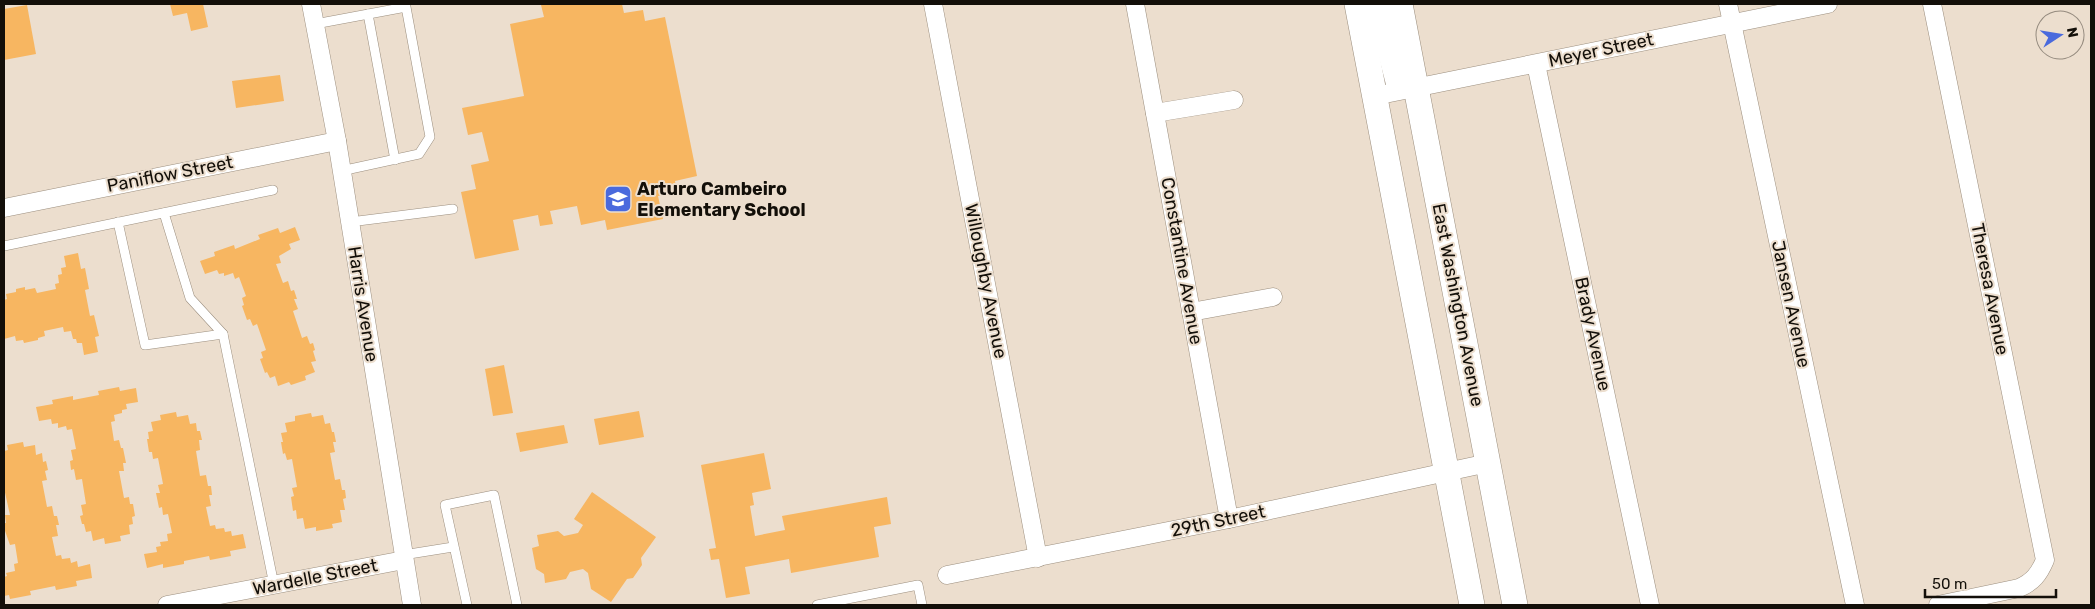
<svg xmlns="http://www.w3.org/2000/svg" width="2095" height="609" font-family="Rubik,sans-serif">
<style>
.building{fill:#f7b661}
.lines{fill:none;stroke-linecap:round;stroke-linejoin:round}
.lane-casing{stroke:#9c8f7f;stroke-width:10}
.street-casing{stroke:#9c8f7f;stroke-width:19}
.secondary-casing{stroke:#9c8f7f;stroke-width:26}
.lane{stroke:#fff;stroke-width:9}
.street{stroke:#fff;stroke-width:18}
.secondary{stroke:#fff;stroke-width:25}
.labels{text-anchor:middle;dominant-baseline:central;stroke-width:4;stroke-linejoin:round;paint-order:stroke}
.street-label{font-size:18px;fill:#130f09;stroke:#ecdece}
.poi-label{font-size:18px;font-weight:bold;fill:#130f09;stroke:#ecdece;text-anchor:start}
</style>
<rect width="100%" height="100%" fill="#ecdece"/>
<g class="building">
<polygon points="170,4 203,4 208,27 191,31 187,13 173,16"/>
<polygon points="548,4 622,4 624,13 643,10 645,21 665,17 697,176 675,181 677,192 658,196 663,219 607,230 605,220 581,225 577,206 550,211 553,224 540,226 538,215 513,220 519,250 475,259 461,192 476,189 471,165 489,161 482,132 468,135 462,108 524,96 510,24 544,17 541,5"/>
<polygon points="27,5 36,54 4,60 4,9"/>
<polygon points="280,75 284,101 236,108 232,81"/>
<polygon points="295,227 300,240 289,244 291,249 279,256 281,263 276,264 283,283 288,281 291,291 294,290 297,299 294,299 298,309 293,311 302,338 307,336 310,344 313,343 315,350 313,351 316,361 311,362 315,372 305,376 306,380 291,385 289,382 278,386 275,376 270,378 267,372 265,373 260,359 263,358 261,352 266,350 257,324 253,326 250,319 247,320 242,306 244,305 242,298 246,296 239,277 235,279 233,273 224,276 224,273 219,274 217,270 205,274 200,261 215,256 214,252 234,245 235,249 260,239 258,235 278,228 280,233"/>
<polygon points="78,253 81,269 85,268 89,289 85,290 90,316 94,315 99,336 95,337 98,352 84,355 82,343 77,343 76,339 73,339 71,331 64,332 63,327 44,331 45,336 38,338 38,340 24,343 23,340 16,341 15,336 4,339 4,300 7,299 6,294 16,292 16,289 25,287 25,290 35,288 37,293 56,289 55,284 59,283 58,275 62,274 61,268 66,267 64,256"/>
<polygon points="504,365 513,413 493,416 485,369"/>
<polygon points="119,387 120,391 136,388 138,402 126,404 127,409 122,410 122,413 114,415 115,421 111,422 114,441 119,440 121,448 123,448 126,463 123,463 124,471 119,471 124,498 129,497 130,504 133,504 135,516 132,517 133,524 129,525 130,534 120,536 121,541 105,544 104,538 93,541 91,531 86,532 84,524 82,524 80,516 83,515 81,505 86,504 82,479 76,480 74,469 71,470 70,461 73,460 71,450 76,449 72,429 67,430 66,426 58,428 58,423 52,424 51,419 39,421 36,407 53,404 52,400 73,396 73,400 99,395 98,391"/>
<polygon points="639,411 644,437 599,445 594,419"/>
<polygon points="176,412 177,417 188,415 190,424 196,423 197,431 200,431 202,440 199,440 200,450 196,451 200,476 206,475 208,486 211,486 212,495 209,495 211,506 206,507 210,526 215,525 216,529 224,528 225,532 231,531 232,536 243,534 246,548 230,551 231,556 210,560 209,556 184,561 184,564 163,568 163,564 147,568 144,554 157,552 156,547 161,546 160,542 168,541 167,534 172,533 168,514 163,515 162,507 159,508 156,493 160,493 158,485 163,484 158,458 153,459 152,452 149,452 147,439 149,439 148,432 153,431 151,422 161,420 160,415"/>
<polygon points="311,413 312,417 323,415 325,424 330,423 332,432 334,432 336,442 333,442 335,452 330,453 335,480 340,479 342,490 345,490 346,498 343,499 345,510 340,510 342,522 332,524 333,528 316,531 316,527 305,529 303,518 297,519 296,510 293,511 291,497 294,496 292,488 297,487 292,459 287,460 285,453 283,454 281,442 283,442 281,433 287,432 285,423 295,421 295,416"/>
<polygon points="564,425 568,443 520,452 516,433"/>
<polygon points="23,442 24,447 35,445 36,455 42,453 43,462 46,461 48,470 45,471 47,480 42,481 47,507 52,506 54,516 57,516 59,525 56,525 58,536 52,537 56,556 61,555 62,559 70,558 71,563 77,561 78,567 90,564 92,578 76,581 77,586 56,590 55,586 30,591 31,595 10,599 9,595 4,596 4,577 7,576 6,573 15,571 14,564 18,563 15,544 10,545 4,528 4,523 6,523 5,515 10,515 4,488 4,451 8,450 7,445"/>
<polygon points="764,453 771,489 752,493 754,505 750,506 755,536 785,530 782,516 887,497 891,524 874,527 879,557 791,573 789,559 745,567 750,594 726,598 719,559 711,560 709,549 716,548 701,465"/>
<polygon points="592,492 656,537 641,558 642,565 633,578 627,579 611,602 591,589 588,573 583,569 570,572 566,579 545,583 544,574 536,569 532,548 539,546 537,535 558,531 564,536 578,533 583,525 574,519"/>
</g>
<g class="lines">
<g class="lane-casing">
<g id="lane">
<polyline points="368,14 395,160"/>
<polyline points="315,24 406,7 430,137 419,154 341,171"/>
<polyline points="164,213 190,298 223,334 274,585"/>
<polyline points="118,222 145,345 223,334"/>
<polyline points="350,222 453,209"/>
<polyline points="4,246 273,190"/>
<polyline points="403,555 453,547"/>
<polyline points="467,605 445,505 494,495 517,605"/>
<polyline points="817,605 918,585 922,605"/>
</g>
</g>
<g class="street-casing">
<g id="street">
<polyline points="311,4 337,141 412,605"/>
<polyline points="933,4 1038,558"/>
<polyline points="1135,4 1229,519"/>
<polyline points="1728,4 1855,605"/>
<path d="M1932,4l113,556c-6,14 -12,22 -26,28l-81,17"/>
<polyline points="1536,64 1650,605"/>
<polyline points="1375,96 1828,4"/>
<polyline points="1155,113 1234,100"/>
<polyline points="4,208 337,141"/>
<polyline points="1191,312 1273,297"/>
<polyline points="947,575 1229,519 1488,463"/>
<polyline points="167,605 404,560"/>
</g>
</g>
<g class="secondary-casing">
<g id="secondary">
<polyline points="1357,4 1472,605"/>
<polyline points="1378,4 1398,81"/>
<polyline points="1400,4 1515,605"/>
</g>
</g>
<use href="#lane" class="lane"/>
<use href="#street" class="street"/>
<use href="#secondary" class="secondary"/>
</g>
<defs>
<g id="school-square" transform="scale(1.4375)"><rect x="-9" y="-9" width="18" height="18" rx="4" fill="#4a6add" stroke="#ecdece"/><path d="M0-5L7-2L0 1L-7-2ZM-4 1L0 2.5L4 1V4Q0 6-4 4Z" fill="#fff"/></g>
</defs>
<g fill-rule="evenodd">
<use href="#school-square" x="618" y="199"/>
</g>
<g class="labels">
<g class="street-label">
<text transform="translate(1601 50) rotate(-12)">Meyer Street</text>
<text transform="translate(170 174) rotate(-11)">Paniflow Street</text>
<text transform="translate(1182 261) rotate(80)">Constantine Avenue</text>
<text transform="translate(986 281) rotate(79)">Willoughby Avenue</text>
<text transform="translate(1990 289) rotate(79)">Theresa Avenue</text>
<text transform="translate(363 304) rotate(81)">Harris Avenue</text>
<text transform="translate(1791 304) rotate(78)">Jansen Avenue</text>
<text transform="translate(1458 305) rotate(79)">East Washington Avenue</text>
<text transform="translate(1593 334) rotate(78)">Brady Avenue</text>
<text transform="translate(1218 521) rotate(-12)">29th Street</text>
<text transform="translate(315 577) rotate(-11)">Wardelle Street</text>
</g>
<g class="poi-label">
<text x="637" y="189">Arturo Cambeiro<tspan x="637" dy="21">Elementary School</tspan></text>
</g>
</g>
<rect width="2095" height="609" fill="none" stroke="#130f09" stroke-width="10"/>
<g transform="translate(2060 35) rotate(78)"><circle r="24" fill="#ecdece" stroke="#958b7f"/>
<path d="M0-4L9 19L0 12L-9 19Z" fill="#4a6add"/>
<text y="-8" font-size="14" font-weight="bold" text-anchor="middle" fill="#130f09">N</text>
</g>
<path d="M1925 589v8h131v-8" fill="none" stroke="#130f09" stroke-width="2.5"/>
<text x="1932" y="589" font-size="15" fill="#130f09" stroke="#ecdece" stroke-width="4" paint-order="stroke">50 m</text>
</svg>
